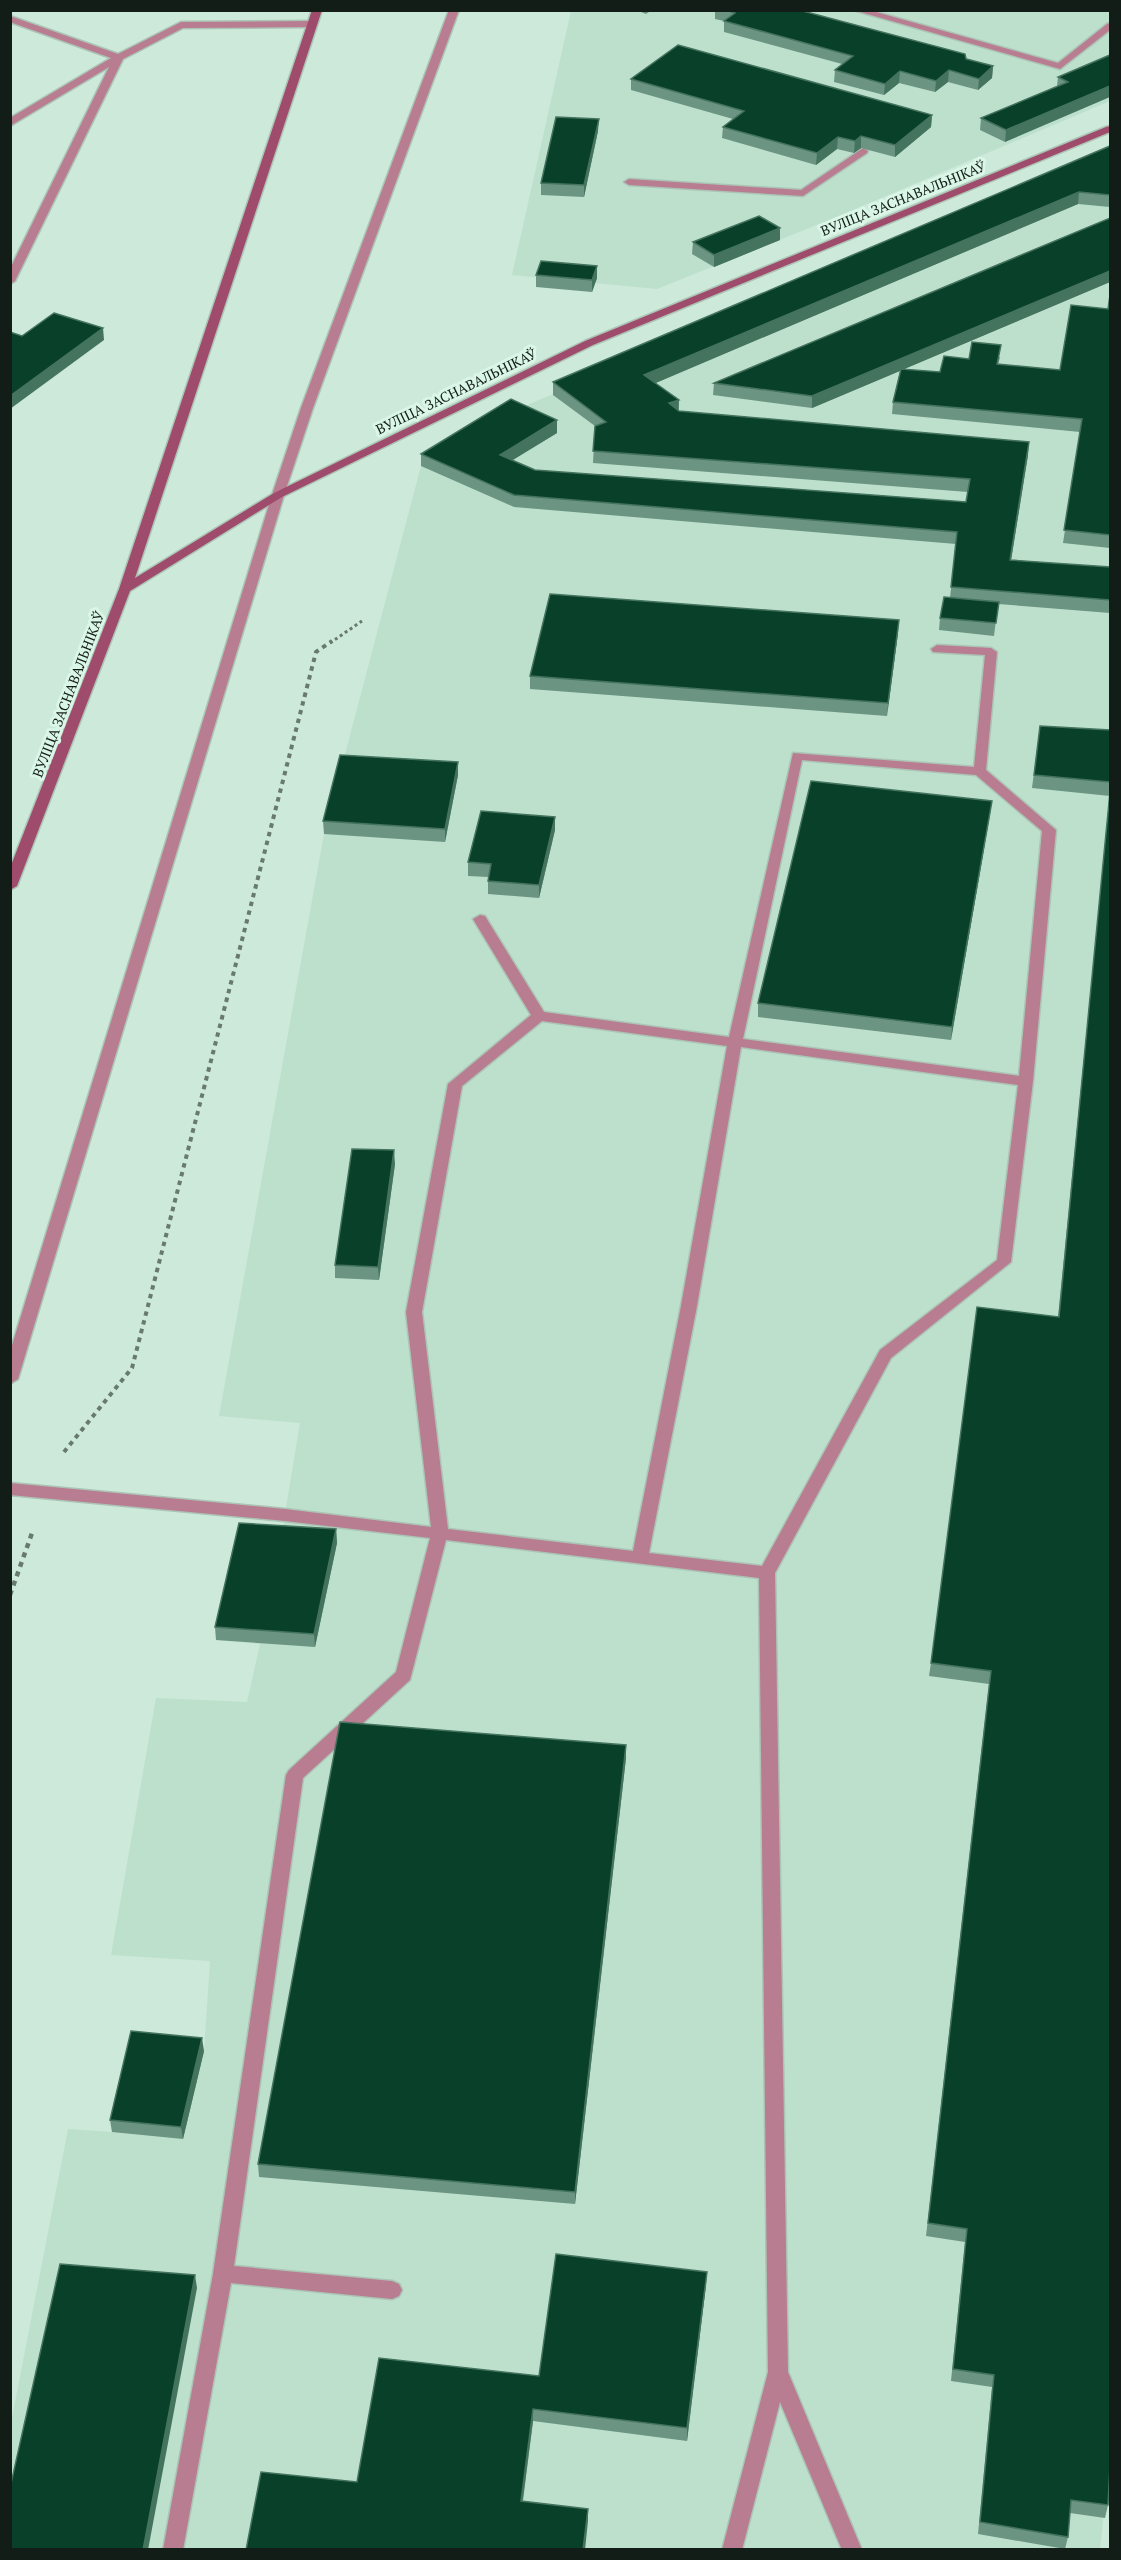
<svg xmlns="http://www.w3.org/2000/svg" width="1121" height="2560" font-family="'PT Serif',serif">
<style>
.built{fill:#bde0cc}
.lines{fill:none;stroke-linecap:round;stroke-linejoin:round}
.lane-casing{stroke:#acc4b6;stroke-width:3}
.secondary-casing{stroke:#acc4b6;stroke-width:3}
.path-far2{stroke:#687a6f;stroke-width:3;stroke-dasharray:3 3;stroke-linecap:butt}
.path-far1{stroke:#687a6f;stroke-width:4;stroke-dasharray:4.5 4.5;stroke-linecap:butt}
.path{stroke:#687a6f;stroke-width:4.5;stroke-dasharray:5 5;stroke-linecap:butt}
.lane{fill:#b87d91;fill-rule:evenodd}
.secondary{fill:#9f4b6c;fill-rule:evenodd}
.wall{fill:#6b9482}
.shaded-wall{fill:#44735e}
.building{fill:#09402a;stroke:#44735e;stroke-width:1.5}
.labels{text-anchor:middle;dominant-baseline:central;stroke-width:6;stroke-linejoin:round;paint-order:stroke}
.far-street-label{font-size:14px;fill:#131d17;stroke:#daf6e6}
</style>
<rect width="100%" height="100%" fill="#cde9d9"/>
<g class="built">
<polygon points="571,11 1110,11 1110,101 839,216 657,289 512,275"/>
<polygon points="1110,157 1110,2456 1100,2549 11,2550 11,2423 68,2129 112,2132 204,2051 210,1961 111,1955 156,1698 247,1702 260,1644 216,1640 281,1538 300,1423 219,1416 324,834 421,466 511,412"/>
</g>
<g class="lines">
<g class="lane-casing">
<g id="lane">
<polygon points="449,10 459,10 313,408 284,495 18,1379 10,1384 10,1352 272,495 301,408"/>
<polygon points="853,10 869,10 1058,63 1107,24 1110,23 1110,30 1060,69"/>
<polygon points="10,16 118,54 181,22 312,21 317,24 312,27 183,28 123,59 15,281 10,284 10,269 109,67 10,126 10,118 111,58 10,22"/>
<polygon points="863,148 868,151 867,153 803,196 629,185 624,182 629,179 801,190"/>
<path d="M937,645l54,3 6,4 -11,118 70,60 -23,251 -22,181 -120,96 -116,215 13,799 74,178h-20l-62,-148 -38,148h-20l46,-178 -9,-794 -313,-38 -36,140 -107,98 -69,488 158,15 7,3 3,6 -3,6 -7,3 -161,-16 -48,267h-20l50,-276 73,-499 3,-5 107,-98 34,-134 -145,-17 -275,-26v-12l275,26 146,18 -25,-215 42,-228 83,-69 -58,-96 7,-4 5,1 59,96 185,25 64,-284 181,14 11,-112 -52,-3 -2,-3zM802,760l174,15 66,56 -23,245 -276,-37zM542,1021l185,25 -46,260 -48,245 -185,-22 -26,-217 40,-226zM741,1047l277,38 -21,175 -117,90 -118,216 -113,-13 48,-247z"/>
</g>
</g>
<g class="secondary-casing">
<polygon id="secondary" points="312,10 322,10 135,578 274,493 585,341 1106,127 1110,126 1110,132 593,345 282,497 130,591 17,886 10,890 10,868 119,589"/>
</g>
<polyline class="path-far2" points="330,643 362,621"/>
<polyline class="path-far1" points="64,1452 132,1368 316,652 332,641"/>
<polyline class="path" points="10,1595 32,1533"/>
<use href="#lane" class="lane"/>
<use href="#secondary" class="secondary"/>
</g>
<g class="wall">
<polygon points="636,10 652,10 646,14"/>
<polygon points="715,10 799,10 993,66 992,78 978,90 948,82 935,92 899,83 884,95 834,82 835,70 842,64 724,32 724,21 715,19"/>
<polygon points="1110,55 1005,142 980,130 981,118 1057,86 1058,77"/>
<polygon points="631,79 932,115 931,127 895,157 861,148 854,153 837,149 816,165 722,138 723,127 733,119 631,90"/>
<polygon points="598,131 584,197 541,195 541,183"/>
<polygon points="1110,146 1110,207 1078,204 655,383 679,400 679,411 1028,455 1011,560 1110,567 1110,613 998,604 994,636 939,630 940,618 950,598 956,544 514,507 421,466 421,454 557,433 512,460 535,470 966,502 968,492 593,463 595,426 553,395 553,382"/>
<polygon points="1110,218 1110,282 904,369 940,372 969,359 1000,357 998,365 1060,370 1108,309 1110,295 1110,548 1063,543 1080,432 892,414 893,402 900,371 812,408 713,395 714,383"/>
<polygon points="780,228 780,240 714,267 692,254 693,242"/>
<polygon points="597,266 597,278 592,292 536,287 536,275"/>
<polygon points="898,633 887,716 530,689 530,676"/>
<polygon points="1040,726 1110,730 1110,2465 1108,2505 1105,2518 1070,2513 1068,2537 1065,2549 978,2534 992,2387 951,2381 965,2242 926,2236 989,1684 929,1676 931,1663 1058,1317 1110,796 1032,788"/>
<polygon points="458,762 458,775 445,842 324,834 323,821"/>
<polygon points="992,801 990,814 951,1040 758,1017 758,1003"/>
<polygon points="555,830 539,898 488,894 488,877 468,876 468,862"/>
<polygon points="395,1164 379,1280 335,1278 335,1265"/>
<polygon points="336,1529 337,1543 315,1647 216,1640 215,1627"/>
<polygon points="626,1758 575,2204 259,2177 258,2164"/>
<polygon points="204,2051 183,2139 112,2132 110,2120"/>
<polygon points="706,2285 687,2441 533,2421 523,2501 588,2509 588,2521 357,2482 539,2376"/>
</g>
<g class="shaded-wall">
<polygon points="993,66 992,78 978,90 979,79"/>
<polygon points="949,70 948,82 935,92 936,81"/>
<polygon points="900,71 899,83 884,95 885,84"/>
<polygon points="1110,86 1110,97 1005,142 1006,130"/>
<polygon points="932,115 931,127 895,157 895,145"/>
<polygon points="599,119 598,131 584,197 584,185"/>
<polygon points="861,136 861,148 854,153 855,141"/>
<polygon points="838,137 837,149 816,165 817,153"/>
<polygon points="1079,192 1078,204 644,388 644,375"/>
<polygon points="780,228 780,240 714,267 714,255"/>
<polygon points="597,266 597,278 592,292 592,280"/>
<polygon points="1110,271 1110,282 812,408 812,396"/>
<polygon points="103,328 104,340 10,409 10,396"/>
<polygon points="679,400 678,412 669,403"/>
<polygon points="557,420 557,433 500,468 500,455"/>
<polygon points="1029,442 1028,455 1009,573 1010,560"/>
<polygon points="899,620 898,633 887,716 888,703"/>
<polygon points="458,762 458,775 445,842 445,829"/>
<polygon points="992,801 990,814 951,1040 952,1027"/>
<polygon points="555,817 555,830 539,898 539,885"/>
<polygon points="394,1150 395,1164 379,1280 378,1267"/>
<polygon points="336,1529 337,1543 315,1647 314,1634"/>
<polygon points="626,1745 626,1758 575,2204 575,2192"/>
<polygon points="202,2038 204,2051 183,2139 181,2127"/>
<polygon points="707,2272 706,2285 687,2441 687,2428"/>
<polygon points="195,2275 197,2288 148,2550 143,2550"/>
<polygon points="533,2409 533,2421 521,2513 521,2501"/>
<polygon points="588,2509 588,2521 585,2550 583,2550"/>
</g>
<g class="building">
<polygon points="726,10 799,10 965,54 966,59 993,66 979,79 949,70 936,81 900,71 885,84 835,70 853,56 724,21 735,13"/>
<polygon points="678,45 932,115 895,145 861,136 855,141 838,137 817,153 723,127 744,111 631,79"/>
<polygon points="1110,55 1110,86 1006,130 981,118 1068,82 1058,77"/>
<polygon points="556,117 599,119 584,185 541,183"/>
<polygon points="1110,146 1110,195 1079,192 644,375 679,400 669,403 679,411 1029,442 1010,560 1110,567 1110,600 951,587 957,532 514,495 421,454 511,399 557,420 500,455 535,470 966,502 970,479 593,451 595,426 606,422 553,382"/>
<polygon points="759,216 780,228 714,255 693,242"/>
<polygon points="1110,218 1110,271 812,396 714,383"/>
<polygon points="541,261 597,266 592,280 536,275"/>
<polygon points="1110,295 1110,535 1064,530 1082,419 893,402 901,369 940,372 944,356 969,359 972,342 1001,345 997,364 1060,370 1071,305 1108,309"/>
<polygon points="54,313 103,328 10,396 10,332 22,336"/>
<polygon points="550,594 899,620 888,703 530,676"/>
<polygon points="944,597 999,602 996,623 940,618"/>
<polygon points="1040,726 1110,730 1110,782 1034,775"/>
<polygon points="340,755 458,762 445,829 323,821"/>
<polygon points="811,781 992,801 952,1027 758,1003"/>
<polygon points="1110,792 1110,2465 1108,2505 1071,2500 1068,2537 980,2522 994,2375 953,2369 967,2229 928,2223 991,1671 931,1663 977,1307 1059,1317"/>
<polygon points="481,811 555,817 539,885 488,881 491,864 468,862"/>
<polygon points="352,1149 394,1150 378,1267 335,1265"/>
<polygon points="239,1523 336,1529 314,1634 215,1627"/>
<polygon points="340,1722 626,1745 575,2192 258,2164"/>
<polygon points="131,2031 202,2038 181,2127 110,2120"/>
<polygon points="556,2254 707,2272 687,2428 533,2409 521,2501 588,2509 583,2550 246,2550 261,2472 357,2482 379,2358 539,2376"/>
<polygon points="60,2264 195,2275 143,2550 10,2550 10,2488"/>
</g>
<g class="labels">
<g class="far-street-label">
<text transform="translate(903 198) rotate(-22)">ВУЛІЦА ЗАСНАВАЛЬНІКАЎ</text>
<text transform="translate(456 391) rotate(-26)">ВУЛІЦА ЗАСНАВАЛЬНІКАЎ</text>
<text transform="translate(68 694) rotate(-69)">ВУЛІЦА ЗАСНАВАЛЬНІКАЎ</text>
</g>
</g>
<rect width="1121" height="2560" fill="none" stroke="#131d17" stroke-width="24"/>
</svg>
